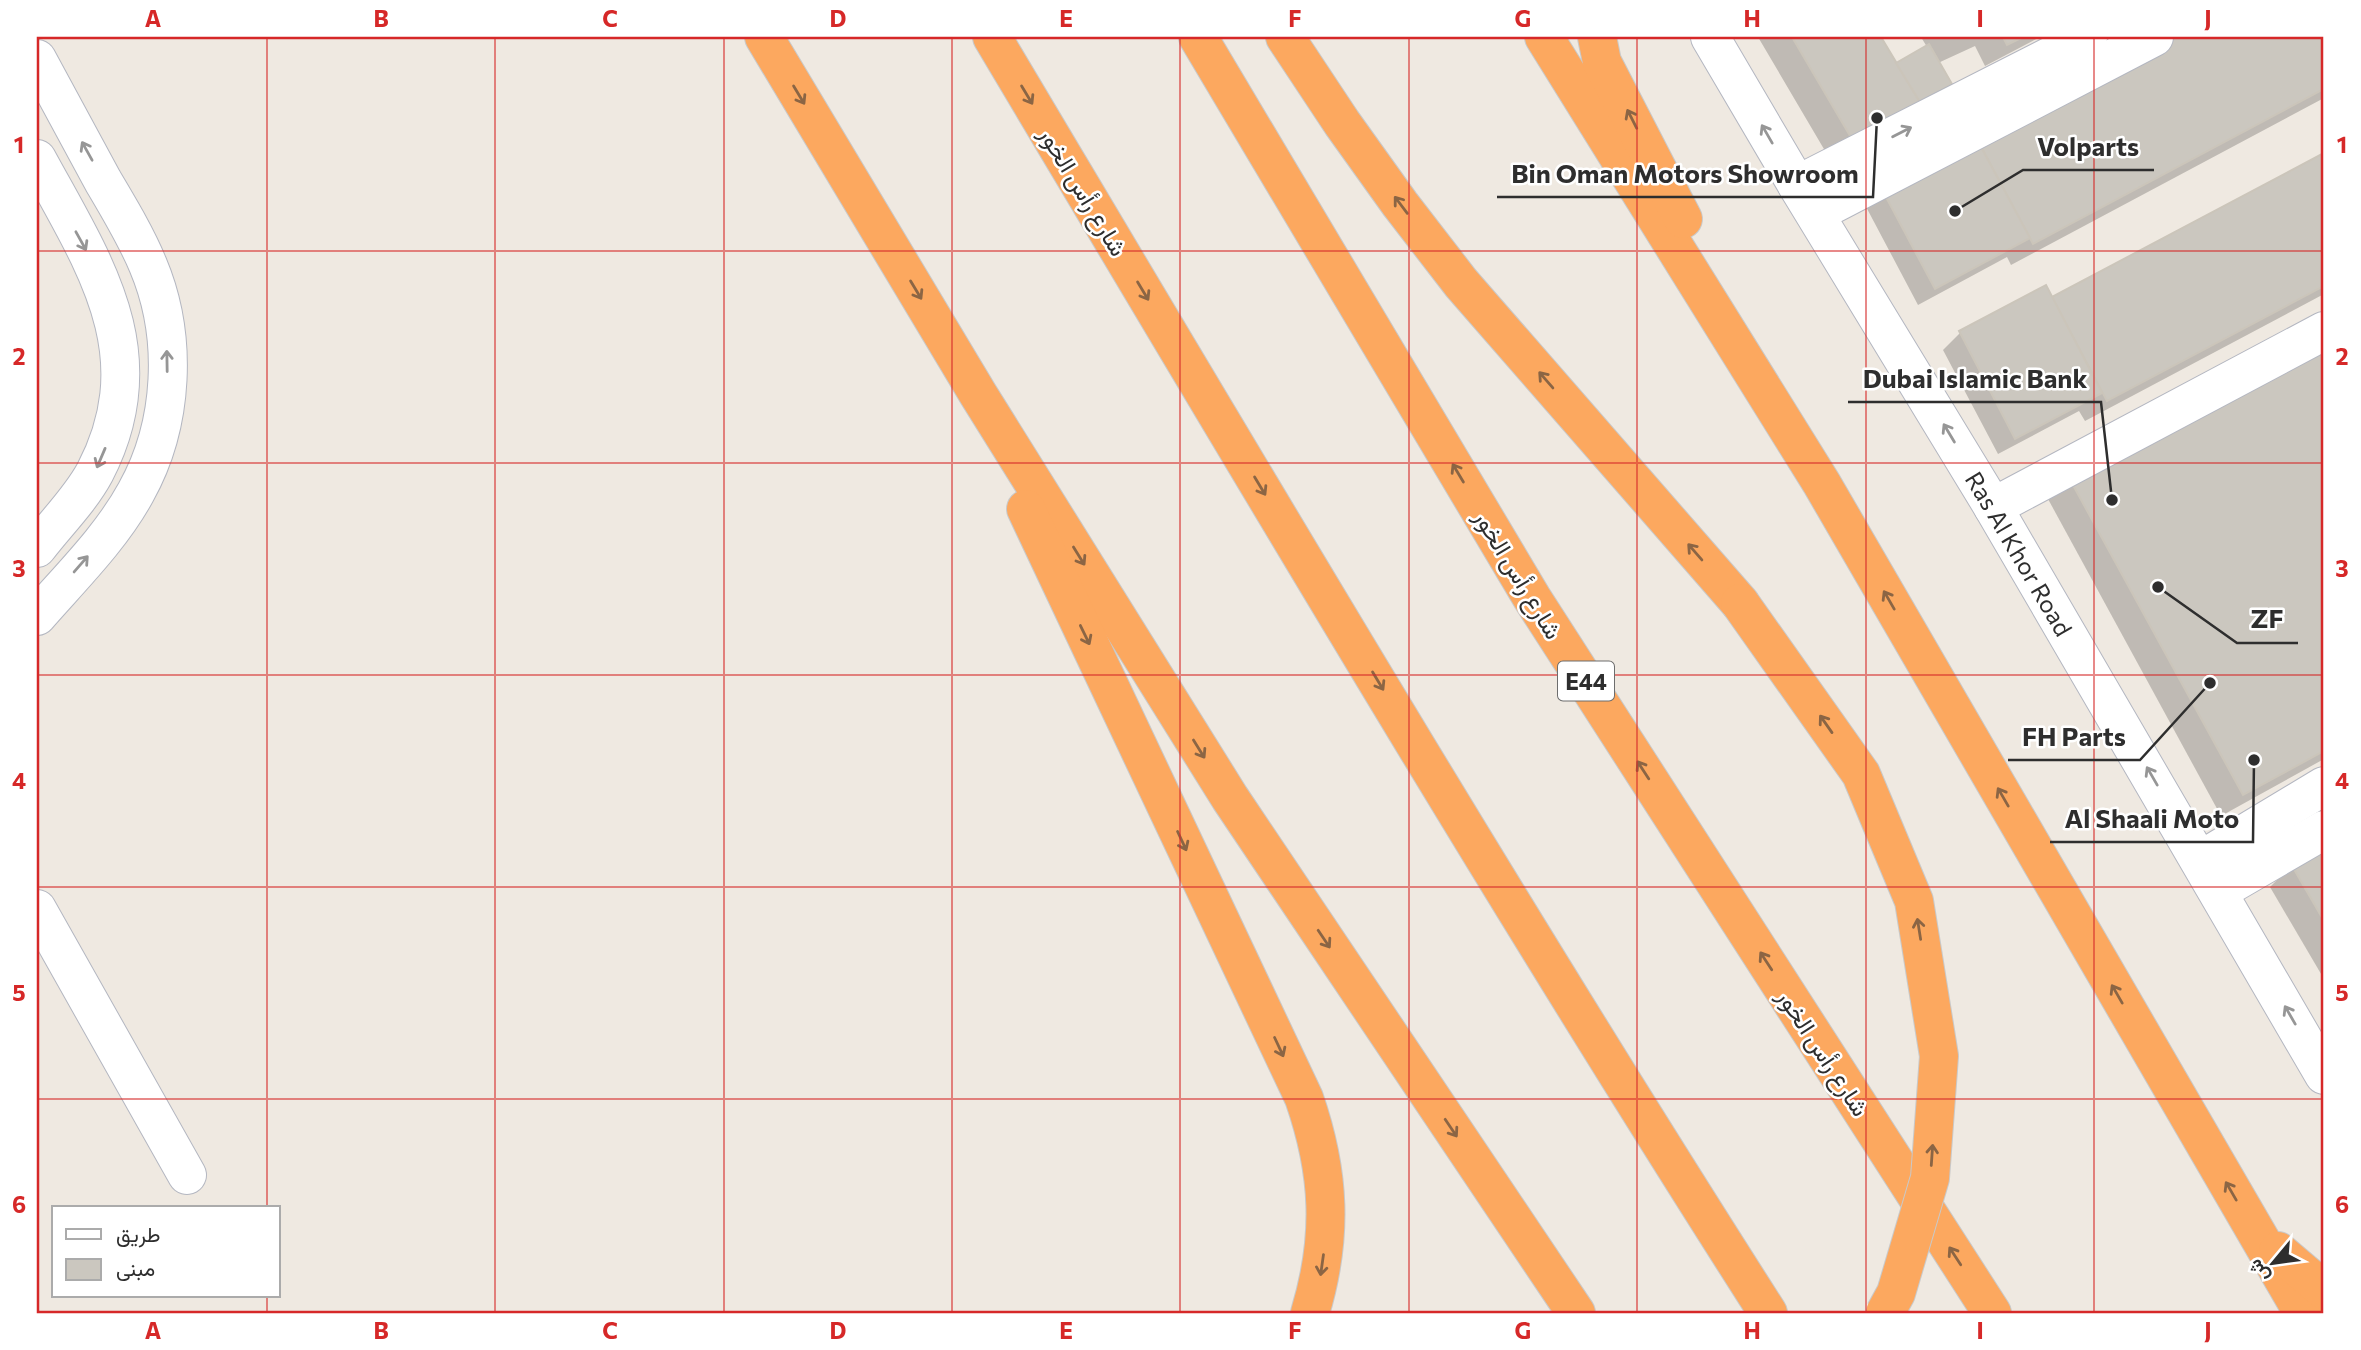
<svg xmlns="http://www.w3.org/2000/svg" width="2361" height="1350" font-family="Commissioner,Vazirmatn,sans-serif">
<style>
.shadow{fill:#0003}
.building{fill:#cbc7bf;stroke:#cbc5ba;stroke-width:2}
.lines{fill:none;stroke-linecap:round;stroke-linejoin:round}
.minor-casing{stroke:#b4b7c1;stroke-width:40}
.highway-casing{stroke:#c9c9c9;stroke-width:40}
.minor{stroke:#fff;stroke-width:38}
.highway{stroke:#fca85f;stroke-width:38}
.highway-bridge-casing{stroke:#c9c9c9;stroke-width:40;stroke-linecap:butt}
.highway-bridge{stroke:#fca85f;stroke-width:38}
.oneway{stroke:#8b6544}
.oneway2{stroke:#969696}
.grid{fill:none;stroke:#d62828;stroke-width:2;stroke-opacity:0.55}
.labels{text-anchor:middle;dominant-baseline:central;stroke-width:5;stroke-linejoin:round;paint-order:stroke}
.shield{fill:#fff;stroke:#6d6d6d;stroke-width:2}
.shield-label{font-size:23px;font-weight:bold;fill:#2e2e2e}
.street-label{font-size:24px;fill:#2e2e2e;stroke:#fff}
.leader{fill:none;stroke:#2e2e2e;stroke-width:2.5}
.callout-dot{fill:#2e2e2e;stroke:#fff;stroke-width:2.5}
.callout-label{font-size:26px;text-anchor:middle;font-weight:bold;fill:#2e2e2e;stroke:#fff;stroke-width:5;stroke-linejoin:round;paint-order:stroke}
.neatline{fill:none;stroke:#d62828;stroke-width:2.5}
.grid-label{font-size:23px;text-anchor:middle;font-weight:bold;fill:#d62828}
</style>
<rect width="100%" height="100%" fill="#efe9e1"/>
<g class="shadow">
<polygon points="1758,37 1880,37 1896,65 1927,47 1921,37 2040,37 1985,66 1975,46 1938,63 1949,83 1944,88 1912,107 1831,161"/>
<polygon points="2177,37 2324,37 2324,98 2011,265 2007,257 1918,305 1864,203"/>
<polygon points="2324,155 2324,294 2085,421 2079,411 1998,454 1943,350 1960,333 2045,288 2053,298"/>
<polygon points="2324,352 2324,759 2221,816 2048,499"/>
<polygon points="2324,846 2324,979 2270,887 2292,865"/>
</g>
<g class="building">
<polygon points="1792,37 1881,37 1920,102 1853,141"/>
<polygon points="2003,37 2023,37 2007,45"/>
<polygon points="2174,37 2324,37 2324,89 2033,244 1978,141"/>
<polygon points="1929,44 1952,84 1920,102 1896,63"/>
<polygon points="1974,134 2030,238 1935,289 1879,184"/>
<polygon points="2324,153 2324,286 2107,401 2052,297"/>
<polygon points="2046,285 2102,393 2015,439 1959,331"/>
<polygon points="2324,350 2324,751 2243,795 2068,476"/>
<polygon points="2324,844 2324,921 2291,864"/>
</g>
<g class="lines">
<g class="minor-casing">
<g id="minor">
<path id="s1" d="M1710,37l87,148 196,322 331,568"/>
<path d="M37,59c22,41 44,81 66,122 16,27 33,55 45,84 30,71 26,159 -12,227 -25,46 -65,85 -99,124"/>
<path d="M37,159c56,103 120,194 58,313 -15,28 -39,51 -58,76"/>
<polyline points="1797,185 2088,37"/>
<polyline points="1816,213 2154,37"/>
<polyline points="1993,507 2324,331"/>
<polyline points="2201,860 2324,786"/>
<polyline points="2219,891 2324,830"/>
<polyline points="37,909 187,1175"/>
</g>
</g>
<g class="highway-casing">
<g id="highway">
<polyline points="764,37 978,394 1230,798 1576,1313"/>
<path d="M992,37c255,428 508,857 776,1276"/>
<polyline points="1198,37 1532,598 1992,1313"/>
<polyline points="1285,37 1342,123 1400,204 1461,283 1740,603"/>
<polyline points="1544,37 1822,484 2303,1313"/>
<polyline points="1597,37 1602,62 1683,219"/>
<path d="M1026,509l278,589c26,75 29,139 6,215"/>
<polyline points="2278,1251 2324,1290"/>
</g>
</g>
<use href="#minor" class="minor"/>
<use href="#highway" class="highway"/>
<g class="highway-bridge-casing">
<polyline id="highway-bridge" points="1740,603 1861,774 1914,901 1939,1056 1930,1178 1896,1293 1885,1313"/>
</g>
<use href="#highway-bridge" class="highway-bridge"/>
</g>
<defs><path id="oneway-shaft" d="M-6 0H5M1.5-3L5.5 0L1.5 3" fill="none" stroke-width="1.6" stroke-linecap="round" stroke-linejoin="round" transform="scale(1.75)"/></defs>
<g class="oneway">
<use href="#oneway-shaft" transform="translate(799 95) rotate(59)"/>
<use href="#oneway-shaft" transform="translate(1027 95) rotate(59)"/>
<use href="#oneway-shaft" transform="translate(1632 119) rotate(-117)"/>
<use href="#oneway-shaft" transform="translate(1401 205) rotate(-127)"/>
<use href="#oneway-shaft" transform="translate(916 290) rotate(59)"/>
<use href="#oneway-shaft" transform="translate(1143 291) rotate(59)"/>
<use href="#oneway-shaft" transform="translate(1546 380) rotate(-131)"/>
<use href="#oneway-shaft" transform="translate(1458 473) rotate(-121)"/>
<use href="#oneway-shaft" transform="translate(1260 486) rotate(59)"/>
<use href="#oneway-shaft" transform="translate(1695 552) rotate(-131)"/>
<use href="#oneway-shaft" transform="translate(1079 556) rotate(58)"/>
<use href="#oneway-shaft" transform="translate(1889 600) rotate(-120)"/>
<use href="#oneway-shaft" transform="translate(1085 635) rotate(64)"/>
<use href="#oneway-shaft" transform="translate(1378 681) rotate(59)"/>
<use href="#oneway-shaft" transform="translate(1826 724) rotate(-125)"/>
<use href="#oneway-shaft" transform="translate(1199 749) rotate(58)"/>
<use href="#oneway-shaft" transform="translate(1643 770) rotate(-123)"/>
<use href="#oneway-shaft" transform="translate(2003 797) rotate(-120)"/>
<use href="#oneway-shaft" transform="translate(1182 841) rotate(65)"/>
<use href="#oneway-shaft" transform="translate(1919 929) rotate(-99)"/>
<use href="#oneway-shaft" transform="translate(1324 939) rotate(56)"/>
<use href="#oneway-shaft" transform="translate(1766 961) rotate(-123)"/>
<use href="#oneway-shaft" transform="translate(2117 994) rotate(-120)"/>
<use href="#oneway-shaft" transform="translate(1279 1047) rotate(65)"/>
<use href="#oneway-shaft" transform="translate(1451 1128) rotate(56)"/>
<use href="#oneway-shaft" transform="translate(1932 1155) rotate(-86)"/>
<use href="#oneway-shaft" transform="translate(2231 1191) rotate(-120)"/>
<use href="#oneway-shaft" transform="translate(1955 1256) rotate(-123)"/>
<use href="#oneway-shaft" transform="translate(1322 1265) rotate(98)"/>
</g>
<g class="oneway2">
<use href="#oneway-shaft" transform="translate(1902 132) rotate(-27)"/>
<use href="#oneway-shaft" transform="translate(1767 134) rotate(-120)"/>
<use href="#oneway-shaft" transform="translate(87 151) rotate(-119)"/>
<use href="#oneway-shaft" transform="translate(81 241) rotate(61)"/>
<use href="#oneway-shaft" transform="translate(167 361) rotate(-91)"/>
<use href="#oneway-shaft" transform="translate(1949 433) rotate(-121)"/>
<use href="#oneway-shaft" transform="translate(101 458) rotate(113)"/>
<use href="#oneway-shaft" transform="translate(81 564) rotate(-49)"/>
<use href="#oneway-shaft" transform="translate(2152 776) rotate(-120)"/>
<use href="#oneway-shaft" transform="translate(2290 1015) rotate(-120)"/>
</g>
<path class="grid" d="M267,37v1171M495,37v1276M724,37v1276M952,37v1276M1180,37v1276M1409,37v1276M1637,37v1276M1866,37v1276M2094,37v1276M37,251h2287M37,463h2287M37,675h2287M37,887h2287M37,1099h2287M267,1296v17"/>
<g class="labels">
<rect class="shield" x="1558" y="661.5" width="56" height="39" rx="5"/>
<g class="shield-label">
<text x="1586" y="681">E44</text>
</g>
<g class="street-label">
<text transform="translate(1084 191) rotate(59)">شارع رأس الخور</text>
<text stroke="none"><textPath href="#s1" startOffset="602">Ras Al Khor Road</textPath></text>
<text transform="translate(1519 574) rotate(59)">شارع رأس الخور</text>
<text transform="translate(1824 1052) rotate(57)">شارع رأس الخور</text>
</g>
</g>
<path class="leader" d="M1955 211L2023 170H2154M1877 118L1873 197H1497M2112 500L2101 402H1848M2158 587L2237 643H2298M2210 683L2140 760H2008M2254 760L2253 842H2050"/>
<g class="callout-dot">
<circle cx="1955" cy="211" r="7"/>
<circle cx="1877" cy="118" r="7"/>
<circle cx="2112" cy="500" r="7"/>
<circle cx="2158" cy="587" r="7"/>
<circle cx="2210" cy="683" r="7"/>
<circle cx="2254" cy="760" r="7"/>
</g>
<g class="callout-label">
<text x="2088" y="156">Volparts</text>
<text x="1685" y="183">Bin Oman Motors Showroom</text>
<text x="1975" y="388">Dubai Islamic Bank</text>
<text x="2267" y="628">ZF</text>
<text x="2074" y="746">FH Parts</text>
<text x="2152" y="828">Al Shaali Moto</text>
</g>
<rect width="2361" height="1350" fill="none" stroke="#ffffff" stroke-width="77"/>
<rect x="52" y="1206" width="228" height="91" fill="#ffffff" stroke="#ababab" stroke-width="2"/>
<rect x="66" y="1229" width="35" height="10" fill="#ffffff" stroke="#ababab" stroke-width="2"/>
<text x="116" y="1242" font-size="21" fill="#2e2e2e">طريق</text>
<rect x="66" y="1259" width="35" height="21" fill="#cbc7bf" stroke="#ababab" stroke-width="2"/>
<text x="116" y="1276" font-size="21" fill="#2e2e2e">مبنى</text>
<g transform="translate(2273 1263) rotate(241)" stroke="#ffffff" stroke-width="5" paint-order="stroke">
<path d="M0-5L12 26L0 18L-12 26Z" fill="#2e2e2e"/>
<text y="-10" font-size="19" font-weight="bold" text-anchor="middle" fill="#2e2e2e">ش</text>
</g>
<rect x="38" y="38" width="2284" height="1274" class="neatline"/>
<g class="grid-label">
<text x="153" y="27">A</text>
<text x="381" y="27">B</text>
<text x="610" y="27">C</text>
<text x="838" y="27">D</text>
<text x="1066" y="27">E</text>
<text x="1295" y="27">F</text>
<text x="1523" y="27">G</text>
<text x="1752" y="27">H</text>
<text x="1980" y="27">I</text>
<text x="2208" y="27">J</text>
<text x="19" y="153">1</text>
<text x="2342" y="153">1</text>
<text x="19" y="365">2</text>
<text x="2342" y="365">2</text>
<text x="19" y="577">3</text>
<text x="2342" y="577">3</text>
<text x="19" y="789">4</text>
<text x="2342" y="789">4</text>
<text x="19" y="1001">5</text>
<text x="2342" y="1001">5</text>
<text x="19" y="1213">6</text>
<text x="2342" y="1213">6</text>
<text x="153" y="1339">A</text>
<text x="381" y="1339">B</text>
<text x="610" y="1339">C</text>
<text x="838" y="1339">D</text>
<text x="1066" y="1339">E</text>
<text x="1295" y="1339">F</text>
<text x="1523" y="1339">G</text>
<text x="1752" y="1339">H</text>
<text x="1980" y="1339">I</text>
<text x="2208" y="1339">J</text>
</g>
</svg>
